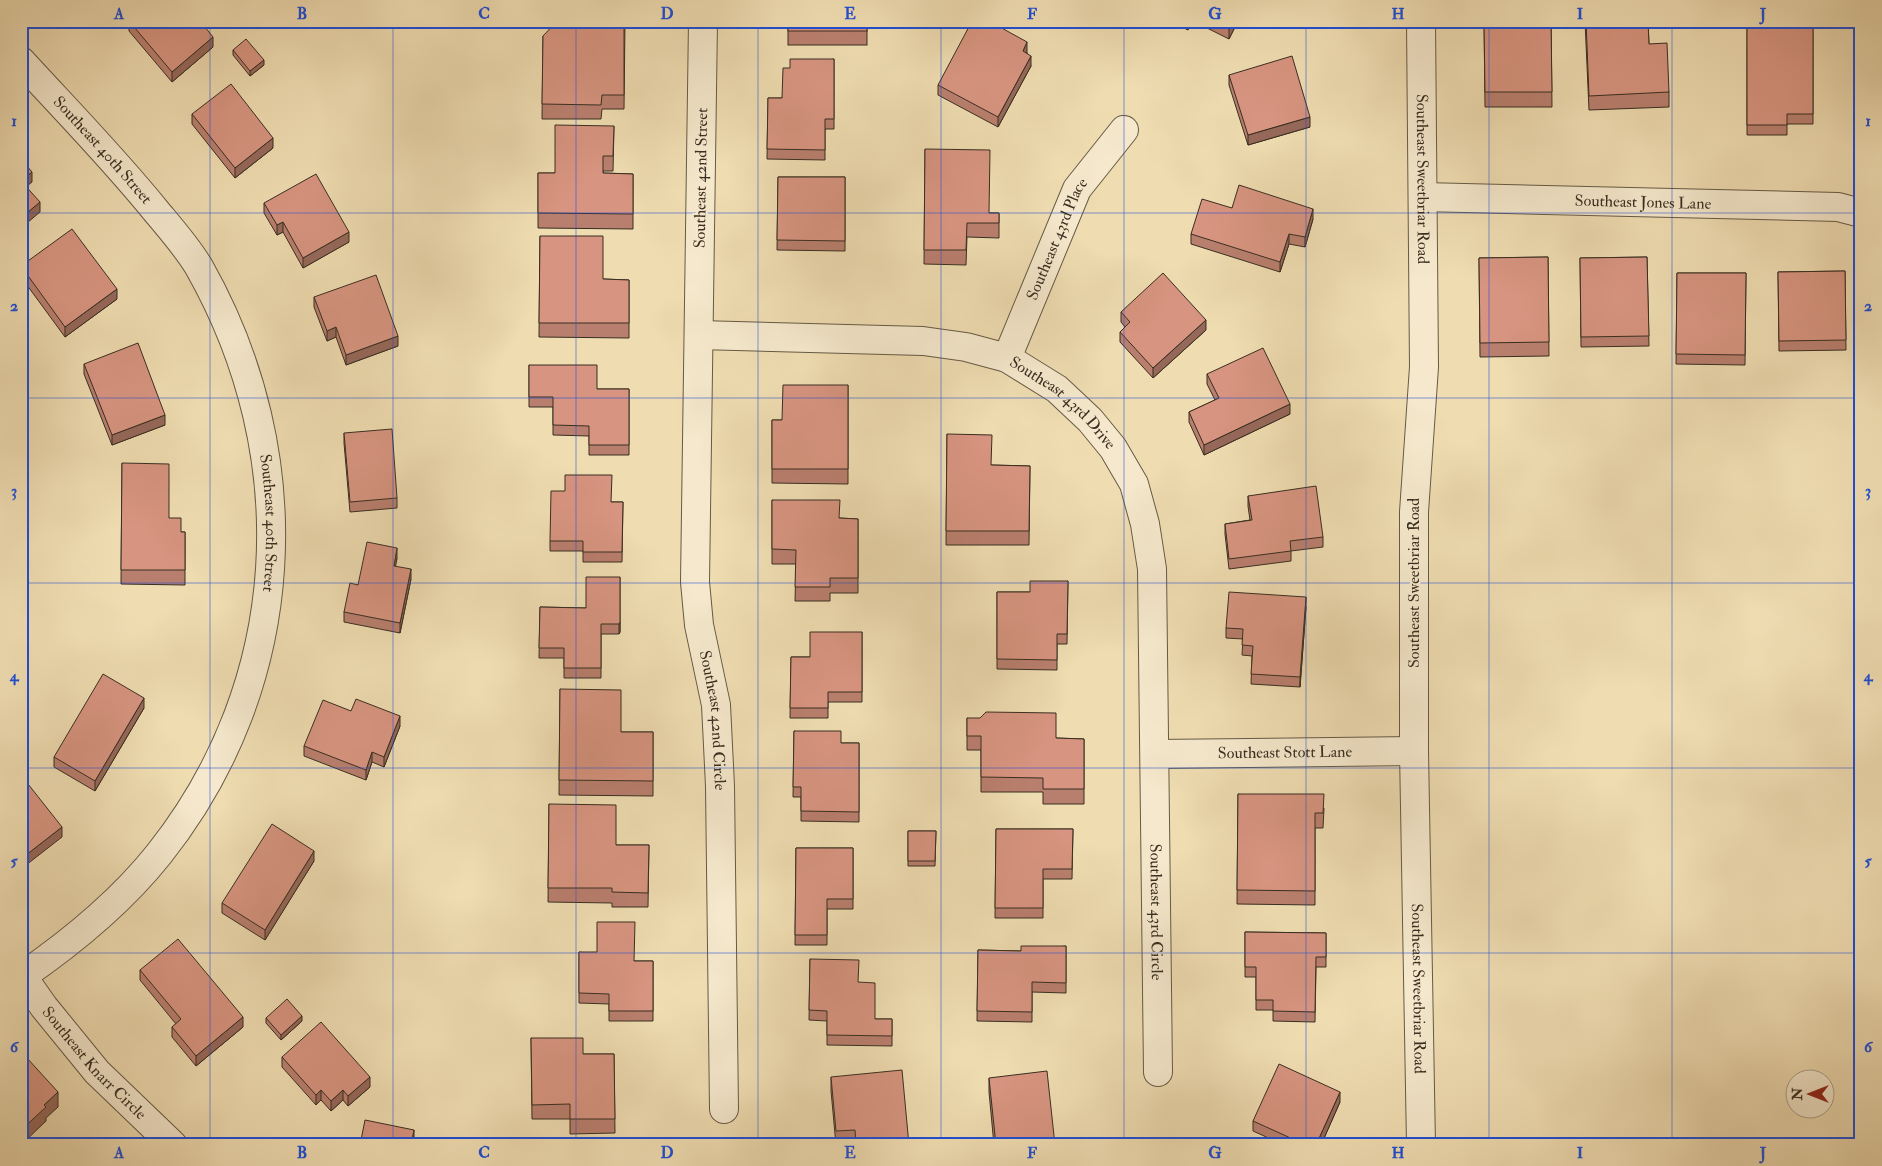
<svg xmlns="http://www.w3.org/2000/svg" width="1882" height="1166" font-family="'IM FELL Double Pica',serif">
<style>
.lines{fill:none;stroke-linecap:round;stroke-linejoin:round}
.minor-casing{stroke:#665a45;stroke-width:30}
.minor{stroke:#f5e8cc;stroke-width:28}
.wall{fill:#b97f6e;stroke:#382e21}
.shaded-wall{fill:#96685a;stroke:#382e21}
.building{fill:#d79480;stroke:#382e21}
.grid{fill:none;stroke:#1d4ed8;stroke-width:1;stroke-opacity:0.55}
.labels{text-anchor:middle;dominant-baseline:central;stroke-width:4.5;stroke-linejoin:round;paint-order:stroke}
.street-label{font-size:16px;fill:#382e21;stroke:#f5e8cc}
.neatline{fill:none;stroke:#1d4ed8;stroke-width:2}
.grid-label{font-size:16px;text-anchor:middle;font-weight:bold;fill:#1d4ed8}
</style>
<rect width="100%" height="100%" fill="#efdcb1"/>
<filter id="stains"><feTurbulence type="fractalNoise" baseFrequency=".004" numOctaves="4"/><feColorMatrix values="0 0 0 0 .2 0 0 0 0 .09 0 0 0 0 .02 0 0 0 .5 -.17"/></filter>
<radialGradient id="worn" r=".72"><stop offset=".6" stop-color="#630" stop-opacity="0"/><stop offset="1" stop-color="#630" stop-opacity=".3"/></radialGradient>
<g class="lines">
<g class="minor-casing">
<g id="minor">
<path id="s1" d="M703,21l-8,561 4,43 17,80 4,81 4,323"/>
<path id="s2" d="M1421,21l3,346 -10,145v239l7,394"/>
<path id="s3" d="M21,61c45,49 93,98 135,150 15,18 31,36 43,56 107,189 96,416 -40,587 -39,49 -87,88 -138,123"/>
<path id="s4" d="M1423,197l415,10 23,6"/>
<path id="s5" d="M699,335l224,6 43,6 41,11 50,31 33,31 23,28 21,36 11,40 7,45 6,503"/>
<path id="s6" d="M1007,358l70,-169 47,-59"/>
<path id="s7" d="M1156,754l258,-3"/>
<path id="s8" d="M23,977l21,30 53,65 76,73"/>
</g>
</g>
<use href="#minor" class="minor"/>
</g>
<g class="wall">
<polygon points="129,21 213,47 172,82 129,31"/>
<polygon points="625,21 624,109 602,109 601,119 542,119 543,36"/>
<rect x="788" y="21" width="79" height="24"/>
<polygon points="1170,21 1238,21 1229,39 1195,22 1192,22 1188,30"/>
<polygon points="1484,21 1551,21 1552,107 1485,107"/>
<polygon points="1585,21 1648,21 1649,44 1669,92 1669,107 1589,110"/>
<polygon points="1747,21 1813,21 1813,124 1787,124 1787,135 1747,135"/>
<polygon points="1857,21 1861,21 1861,79 1859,79"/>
<polygon points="233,50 264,65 250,76 233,55"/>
<polygon points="1027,52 1027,53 1031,66 998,127 938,95 938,85"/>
<polygon points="834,59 834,129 825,129 825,160 767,159 768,98 782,98 790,68"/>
<polygon points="1229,75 1310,127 1248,145 1229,85"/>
<polygon points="192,114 273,148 235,178 192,124"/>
<polygon points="614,126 613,171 603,171 603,173 633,174 633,229 538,228 538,173 555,173"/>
<polygon points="925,149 989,213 999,213 999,238 967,237 966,265 924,264"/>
<polygon points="778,177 845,177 845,251 777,250"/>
<polygon points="264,203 349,242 303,268 283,232 277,235 264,213"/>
<polygon points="1232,208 1313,219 1305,247 1289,244 1280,272 1191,244 1191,234"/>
<polygon points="540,236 603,279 629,280 629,338 539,337"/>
<polygon points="1548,257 1549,356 1480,357 1479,258"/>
<polygon points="1647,257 1649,346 1581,347 1580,258"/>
<polygon points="21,266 117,299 65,337 21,277"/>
<polygon points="1845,271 1846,350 1779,351 1778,272"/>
<polygon points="1677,273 1746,273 1745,365 1676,364"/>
<polygon points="314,297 398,346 346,365 336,337 327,341 314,307"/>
<polygon points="1121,312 1206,330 1153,378 1120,342 1120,332 1125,327 1121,322"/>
<polygon points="84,364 165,425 112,445 84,374"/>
<polygon points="529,365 597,389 629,389 629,455 589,455 589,436 553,435 553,407 529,407"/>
<polygon points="1207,374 1290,414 1204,455 1189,422 1189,412 1215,400 1207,384"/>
<polygon points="848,385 848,484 772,483 772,420 782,420"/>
<polygon points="344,433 397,498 397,508 350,512 344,443"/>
<polygon points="947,434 991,465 1030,466 1029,545 946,545"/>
<polygon points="122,463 181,532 185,532 185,585 121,584"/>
<polygon points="1248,496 1323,537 1323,547 1291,551 1291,561 1229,569 1225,534 1225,524 1250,520 1248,506"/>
<polygon points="772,500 840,518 858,519 858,593 830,593 830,601 795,601 796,564 772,564"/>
<polygon points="611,502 623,502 622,562 583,562 583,551 550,551 550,541"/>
<polygon points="397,558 395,566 411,579 400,633 344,622 344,612 358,585"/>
<polygon points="620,577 620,632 619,634 601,634 601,678 564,678 564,658 539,658 540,607 586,608"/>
<polygon points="1068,581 1067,644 1057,644 1057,670 997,669 997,592 1030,592"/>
<polygon points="1306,607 1300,687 1251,684 1252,656 1242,655 1243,639 1226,638 1226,628"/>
<polygon points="862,632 862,702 828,702 828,718 790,718 791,657 810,657"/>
<polygon points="560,689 621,732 653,732 653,796 559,795"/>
<polygon points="144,708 95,791 54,767 54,757"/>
<polygon points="351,711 400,726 384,767 372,762 366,780 304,756 304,746"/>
<polygon points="967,718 1056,738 1084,739 1084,804 1043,804 1043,792 981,792 981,750 967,750"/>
<polygon points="794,731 841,743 859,743 859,822 801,821 801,797 793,797"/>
<polygon points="1238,794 1324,808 1323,828 1315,828 1315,905 1237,904"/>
<polygon points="549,804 616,845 649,845 648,907 612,907 612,903 548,902"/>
<polygon points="996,829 1073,829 1072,879 1043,879 1043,918 995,918"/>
<polygon points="908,831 936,831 935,866 908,866"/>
<polygon points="796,848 853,848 853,909 827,909 827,945 795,945"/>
<polygon points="314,861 265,940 222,913 222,903"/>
<polygon points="1245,932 1326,933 1326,967 1316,967 1315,1022 1273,1021 1273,1010 1256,1010 1256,977 1245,977"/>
<polygon points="1066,946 1066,993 1032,992 1032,1022 977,1021 978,950 1021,951"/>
<polygon points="579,952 635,961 653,961 653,1021 609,1021 609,1004 579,1003"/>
<polygon points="810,959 858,982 875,1019 892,1019 892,1046 827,1045 827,1021 809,1020"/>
<polygon points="140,970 243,1027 196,1066 172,1037 172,1027 176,1024 140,980"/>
<polygon points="266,1018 302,1021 281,1040 266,1023"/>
<polygon points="531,1038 583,1054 614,1054 615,1133 570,1134 570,1119 532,1119"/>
<polygon points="282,1057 370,1087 348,1106 343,1100 331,1111 321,1100 316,1105 282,1067"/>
<polygon points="831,1077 909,1145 836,1145 831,1091"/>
<polygon points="989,1078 1055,1145 994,1145 989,1092"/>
<polygon points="1340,1102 1321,1145 1284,1145 1253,1131 1253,1121"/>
</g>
<g class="shaded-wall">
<polygon points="1188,21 1192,21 1188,30"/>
<polygon points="1233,21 1238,21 1229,39 1229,29"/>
<polygon points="213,37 213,47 172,82 172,72"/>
<polygon points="1027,42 1027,52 1023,61 1023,51"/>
<polygon points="1031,56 1031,66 998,127 998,117"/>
<polygon points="264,60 264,65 250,76 250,71"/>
<polygon points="1310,117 1310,127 1248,145 1248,135"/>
<polygon points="273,138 273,148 235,178 235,168"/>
<polygon points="32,172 32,182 21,191 21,181"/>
<polygon points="40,202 40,212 21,228 21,218"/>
<polygon points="1313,209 1313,219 1305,247 1305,237"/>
<polygon points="283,222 283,232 277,235 277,225"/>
<polygon points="349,232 349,242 303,268 303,258"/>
<polygon points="1289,234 1289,244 1280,272 1280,262"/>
<polygon points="117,289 117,299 65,337 65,327"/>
<polygon points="1206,320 1206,330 1153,378 1153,368"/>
<polygon points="336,327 336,337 327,341 327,331"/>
<polygon points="398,336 398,346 346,365 346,355"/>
<polygon points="1290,404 1290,414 1204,455 1204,445"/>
<polygon points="165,415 165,425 112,445 112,435"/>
<polygon points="397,548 397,558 394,576 394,566"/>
<polygon points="411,569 411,579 400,633 400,623"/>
<polygon points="1306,597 1306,607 1300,687 1300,677"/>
<polygon points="620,622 620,632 619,634 619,624"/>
<polygon points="144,698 144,708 95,791 95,781"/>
<polygon points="400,716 400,726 384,767 384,757"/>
<polygon points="372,752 372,762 366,780 366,770"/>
<polygon points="62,827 62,837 21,869 21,859"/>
<polygon points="314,851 314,861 265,940 265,930"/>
<polygon points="302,1016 302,1021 281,1040 281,1035"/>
<polygon points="243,1017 243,1027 196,1066 196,1056"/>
<polygon points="370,1077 370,1087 348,1106 348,1096"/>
<polygon points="321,1090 321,1100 316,1105 316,1095"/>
<polygon points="343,1090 343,1100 331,1111 331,1101"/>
<polygon points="58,1092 58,1107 46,1118 46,1121 21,1145 21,1130 44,1105"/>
<polygon points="1340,1092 1340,1102 1321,1145 1316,1145"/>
<polygon points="414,1130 414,1140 413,1145 411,1145"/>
</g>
<g class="building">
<polygon points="129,21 200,21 213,37 172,72"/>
<polygon points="557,21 624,21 624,95 602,95 601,105 542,104 543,36"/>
<rect x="788" y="21" width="79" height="10"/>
<polygon points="972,21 989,21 1027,42 1023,51 1031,56 998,117 938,85"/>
<polygon points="1214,21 1233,21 1229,29"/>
<polygon points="1484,21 1551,21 1552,92 1485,92"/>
<polygon points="1586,21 1648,21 1649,44 1667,43 1669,92 1589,96"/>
<polygon points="1747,21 1813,21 1813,114 1787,114 1787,125 1747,125"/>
<polygon points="1858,21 1861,21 1861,64 1859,64"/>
<polygon points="246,39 264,60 250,71 233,50"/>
<polygon points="1292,56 1310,117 1248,135 1229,75"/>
<polygon points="790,59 834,59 834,119 825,119 825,150 767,149 768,98 782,98 783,68 790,68"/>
<polygon points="231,84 273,138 235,168 192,114"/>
<polygon points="555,125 614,126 613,156 603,156 603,173 633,174 633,214 538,213 538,173 555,173"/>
<polygon points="925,149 990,150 989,213 999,213 999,223 967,223 966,250 924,250"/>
<polygon points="21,159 32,172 21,181 40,202 21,218"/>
<polygon points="316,174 349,232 303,258 283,222 277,225 264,203"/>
<polygon points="778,177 845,177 845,241 777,240"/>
<polygon points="1239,185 1313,209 1305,237 1289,234 1280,262 1191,234 1202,199 1232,208"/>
<polygon points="72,229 117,289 65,327 21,266"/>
<polygon points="540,236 603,236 603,279 629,280 629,323 539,323"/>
<polygon points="1548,257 1549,342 1480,343 1479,258"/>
<polygon points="1647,257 1649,336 1581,337 1580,258"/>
<polygon points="1845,271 1846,340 1779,341 1778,272"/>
<polygon points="1163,273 1206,320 1153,368 1120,332 1130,322 1121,312"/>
<polygon points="1677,273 1746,273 1745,355 1676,354"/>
<polygon points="376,275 398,336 346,355 336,327 327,331 314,297"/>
<polygon points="138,343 165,415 112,435 84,364"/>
<polygon points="1263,348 1290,404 1204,445 1189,412 1219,398 1207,374"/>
<polygon points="529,365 597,365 597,389 629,389 629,445 589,445 589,426 553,425 553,397 529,397"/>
<polygon points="783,385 848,385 848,469 772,469 772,420 782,420"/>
<polygon points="392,429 397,498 350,502 344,433"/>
<polygon points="947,434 992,435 991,465 1030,466 1029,531 946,531"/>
<polygon points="122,463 169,464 169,518 181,518 181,532 185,532 185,570 121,570"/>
<polygon points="565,475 612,475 611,502 623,502 622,552 583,552 583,541 550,541 551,491 565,491"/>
<polygon points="1316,486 1323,537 1290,541 1291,551 1229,559 1225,524 1252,520 1248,496"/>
<polygon points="772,500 840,500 839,518 858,519 858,578 830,578 830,587 795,587 796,550 772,549"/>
<polygon points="367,542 397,548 394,566 411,569 400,623 344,612 350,583 358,585"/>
<polygon points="586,577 620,577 620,622 619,624 601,624 601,668 564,668 564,648 539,648 540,607 586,608"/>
<polygon points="1030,581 1068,581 1067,634 1057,634 1057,660 997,659 997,592 1030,592"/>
<polygon points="1229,592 1306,597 1300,677 1251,674 1253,646 1242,645 1243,629 1226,628"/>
<polygon points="810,632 862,632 862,692 828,692 828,708 790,708 791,657 810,657"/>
<polygon points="103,674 144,698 95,781 54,757"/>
<polygon points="560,689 621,690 621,732 653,732 653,781 559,780"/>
<polygon points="356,699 400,716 384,757 372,752 366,770 304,746 323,700 351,711"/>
<polygon points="986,712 1056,713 1056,738 1084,739 1084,789 1043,789 1043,778 981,777 981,736 967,736 967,718 980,718"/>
<polygon points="794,731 841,731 841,743 859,743 859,812 801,811 801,787 793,787"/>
<polygon points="28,784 62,827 21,859 21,789"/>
<polygon points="1238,794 1324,794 1323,813 1315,813 1315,891 1237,890"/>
<polygon points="549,804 616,805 616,845 649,845 648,893 612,892 612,888 548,888"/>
<polygon points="272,824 314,851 265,930 222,903"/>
<polygon points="996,829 1073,829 1072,869 1043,869 1043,908 995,908"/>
<polygon points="908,831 936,831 935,861 908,861"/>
<polygon points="796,848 853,848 853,899 827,899 827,935 795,935"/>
<polygon points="597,922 635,922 634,961 653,961 653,1011 609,1011 609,994 579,993 579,952 597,952"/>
<polygon points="1245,932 1326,933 1326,957 1316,957 1315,1012 1273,1011 1273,1000 1256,1000 1256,967 1245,967"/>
<polygon points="178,939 243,1017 196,1056 172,1027 181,1019 140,970"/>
<polygon points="1021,946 1066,946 1066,983 1032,982 1032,1012 977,1011 978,950 1021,951"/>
<polygon points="810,959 859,960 858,982 875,983 875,1019 892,1019 892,1036 827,1035 827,1011 809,1010"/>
<polygon points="287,999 302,1016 281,1035 266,1018"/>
<polygon points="321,1022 370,1077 348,1096 343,1090 331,1101 321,1090 316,1095 282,1057"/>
<polygon points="531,1038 583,1038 583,1054 614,1054 615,1119 570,1119 570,1104 532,1105"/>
<polygon points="27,1058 58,1092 44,1105 46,1107 21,1130 21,1063"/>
<polygon points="1279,1064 1340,1092 1316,1145 1306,1145 1253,1121"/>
<polygon points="902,1070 909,1145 856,1145 855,1130 836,1131 831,1077"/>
<polygon points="1047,1071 1055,1145 996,1145 989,1078"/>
<polygon points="365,1120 414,1130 411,1145 360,1145"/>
</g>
<path class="grid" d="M210,21v1124M393,21v1124M576,21v1124M758,21v1124M941,21v1124M1124,21v1124M1306,21v1124M1489,21v1124M1672,21v1124M21,213h1840M21,398h1840M21,583h1840M21,768h1840M21,953h1840"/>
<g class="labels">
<g class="street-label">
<text stroke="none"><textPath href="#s3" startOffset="121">Southeast 40th Street</textPath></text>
<text transform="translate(701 178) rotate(-89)">Southeast 42nd Street</text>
<text stroke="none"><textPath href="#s2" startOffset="158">Southeast Sweetbriar Road</textPath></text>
<text stroke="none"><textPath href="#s4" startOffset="220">Southeast Jones Lane</textPath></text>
<text stroke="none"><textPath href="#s6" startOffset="129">Southeast 43rd Place</textPath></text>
<text stroke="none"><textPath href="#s5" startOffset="382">Southeast 43rd Drive</textPath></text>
<text stroke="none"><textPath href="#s3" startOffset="541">Southeast 40th Street</textPath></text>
<text transform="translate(1414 583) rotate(-90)">Southeast Sweetbriar Road</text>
<text stroke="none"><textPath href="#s1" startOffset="701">Southeast 42nd Circle</textPath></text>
<text stroke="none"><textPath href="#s7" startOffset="129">Southeast Stott Lane</textPath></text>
<text stroke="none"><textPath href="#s5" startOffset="922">Southeast 43rd Circle</textPath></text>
<text stroke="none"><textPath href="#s2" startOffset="968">Southeast Sweetbriar Road</textPath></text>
<text stroke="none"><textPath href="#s8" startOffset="112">Southeast Knarr Circle</textPath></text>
</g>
</g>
<rect width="1882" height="1166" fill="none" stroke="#efdcb1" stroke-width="55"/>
<g transform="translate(1810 1094) rotate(270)"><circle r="24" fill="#f5e8cc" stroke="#a99e88"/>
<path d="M0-4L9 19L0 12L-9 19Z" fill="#8f2418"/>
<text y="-8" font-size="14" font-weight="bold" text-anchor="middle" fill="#382e21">N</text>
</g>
<rect x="28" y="28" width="1826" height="1110" class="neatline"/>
<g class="grid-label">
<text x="119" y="19">A</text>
<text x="302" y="19">B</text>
<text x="484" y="19">C</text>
<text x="667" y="19">D</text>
<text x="850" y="19">E</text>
<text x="1032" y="19">F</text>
<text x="1215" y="19">G</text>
<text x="1398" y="19">H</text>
<text x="1580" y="19">I</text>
<text x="1763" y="19">J</text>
<text x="14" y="126">1</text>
<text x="1868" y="126">1</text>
<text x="14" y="311">2</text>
<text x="1868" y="311">2</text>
<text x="14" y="496">3</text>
<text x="1868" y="496">3</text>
<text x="14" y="681">4</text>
<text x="1868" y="681">4</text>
<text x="14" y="866">5</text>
<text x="1868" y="866">5</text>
<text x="14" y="1052">6</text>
<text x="1868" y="1052">6</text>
<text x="119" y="1158">A</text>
<text x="302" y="1158">B</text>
<text x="484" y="1158">C</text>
<text x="667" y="1158">D</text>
<text x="850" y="1158">E</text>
<text x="1032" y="1158">F</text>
<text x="1215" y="1158">G</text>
<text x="1398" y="1158">H</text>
<text x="1580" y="1158">I</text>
<text x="1763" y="1158">J</text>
</g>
<rect width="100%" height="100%" filter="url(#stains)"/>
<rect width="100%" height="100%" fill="url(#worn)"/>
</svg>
